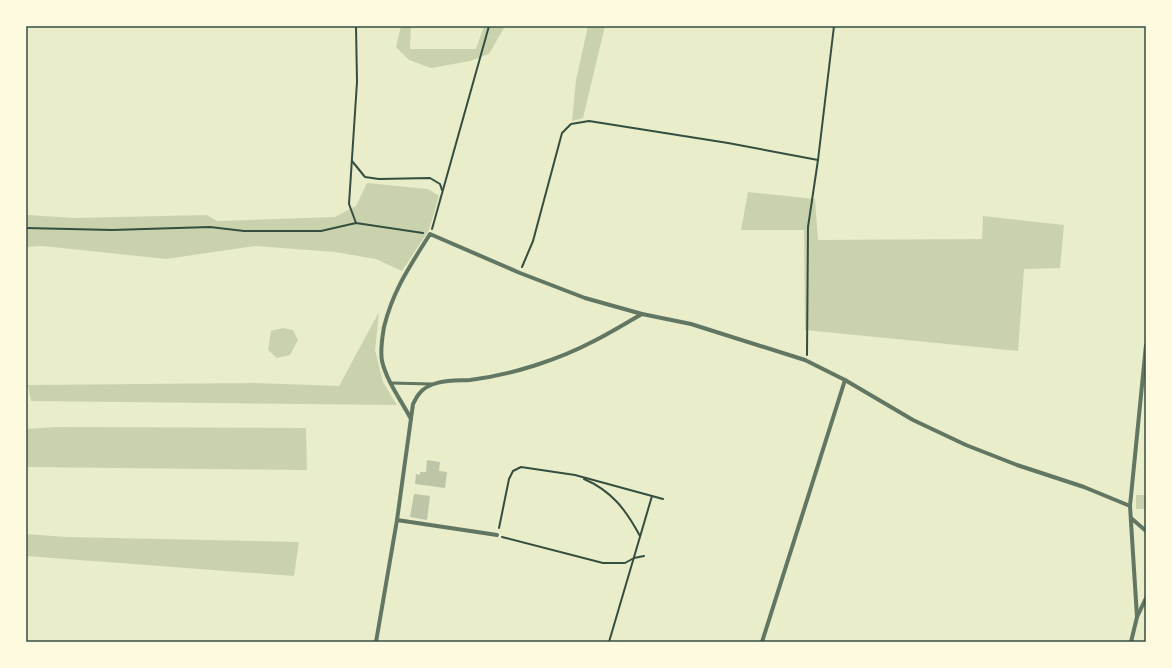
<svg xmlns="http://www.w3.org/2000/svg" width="1172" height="668" font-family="Ubuntu,sans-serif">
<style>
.green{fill:#cad2ad}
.building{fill:#bcc5a7}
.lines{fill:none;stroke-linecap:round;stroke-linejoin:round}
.path{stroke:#344e41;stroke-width:2}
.service{stroke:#617663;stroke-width:3}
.minor{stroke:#617663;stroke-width:4}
.neatline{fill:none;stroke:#344e41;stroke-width:1.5}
</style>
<rect width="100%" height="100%" fill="#e9edc9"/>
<g class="green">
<polygon points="401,26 411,26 410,49 476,49 484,26 505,26 489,54 470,61 431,68 409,60 396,47"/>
<polygon points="588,26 605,26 583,118 572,121 576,80"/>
<polygon points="367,183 428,189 439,196 429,230 402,271 376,259 335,252 255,246 166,259 43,246 26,247 26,215 75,218 207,215 217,221 335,217 356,206"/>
<polygon points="748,192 815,199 818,240 982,239 983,216 1064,225 1060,268 1024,269 1018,351 805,330 804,230 741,230"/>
<polygon points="379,312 375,350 383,382 397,405 31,401 28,385 256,383 339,386"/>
<polygon points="283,328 293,330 298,340 290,355 277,358 268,350 271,331"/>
<polygon points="57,427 306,428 307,470 26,467 26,429"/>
<rect x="1136" y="495" width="10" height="14"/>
<polygon points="26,534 66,537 299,542 294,576 26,556"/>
</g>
<g class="building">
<polygon points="427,460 440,462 439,471 447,472 445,488 415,484 416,474 420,475 420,472 426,472"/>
<polygon points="414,494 430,496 427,520 410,517"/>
</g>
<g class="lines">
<g class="path">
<polyline points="352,161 365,177 379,179 430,178 440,184 442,190"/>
<polyline points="356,223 349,204 357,82 356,26"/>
<polyline points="26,228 112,230 210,227 244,231 321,231 356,223 423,233"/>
<polyline points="432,229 489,26"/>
<polyline points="522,267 533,241 562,133 571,124 589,121 728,143 818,160"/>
<polyline points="807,355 808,227 818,160 834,26"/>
<path d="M584,479c28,12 42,31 56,57"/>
<polyline points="499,528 509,479 513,471 521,467 575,475 663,499"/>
<polyline points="502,537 603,563 625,563 634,558 644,556"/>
<polyline points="609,642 652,496"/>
</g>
<polyline class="service" points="391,383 431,384"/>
<g class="minor">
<path d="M411,419c-10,-19 -24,-37 -29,-58 -2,-11 0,-22 2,-34 9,-37 26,-61 46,-93l90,39 65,25 57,16 49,10 114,36 40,20 68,40 53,25 51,20 67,22 46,19"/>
<polyline points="1131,518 1146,531"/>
<polyline points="397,520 497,535"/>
<polyline points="1137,617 1146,598"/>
<path d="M376,642l21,-122 16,-116c2,-3 3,-7 6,-10 11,-15 35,-13 51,-14 41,-5 88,-20 124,-39 16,-8 32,-18 48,-27"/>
<polyline points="762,642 845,380"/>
<polyline points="1131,642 1137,617 1130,506 1146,345"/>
</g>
</g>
<rect width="1172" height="668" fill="none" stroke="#fefae0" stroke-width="54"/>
<rect x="27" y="27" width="1118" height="614" class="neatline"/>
</svg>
